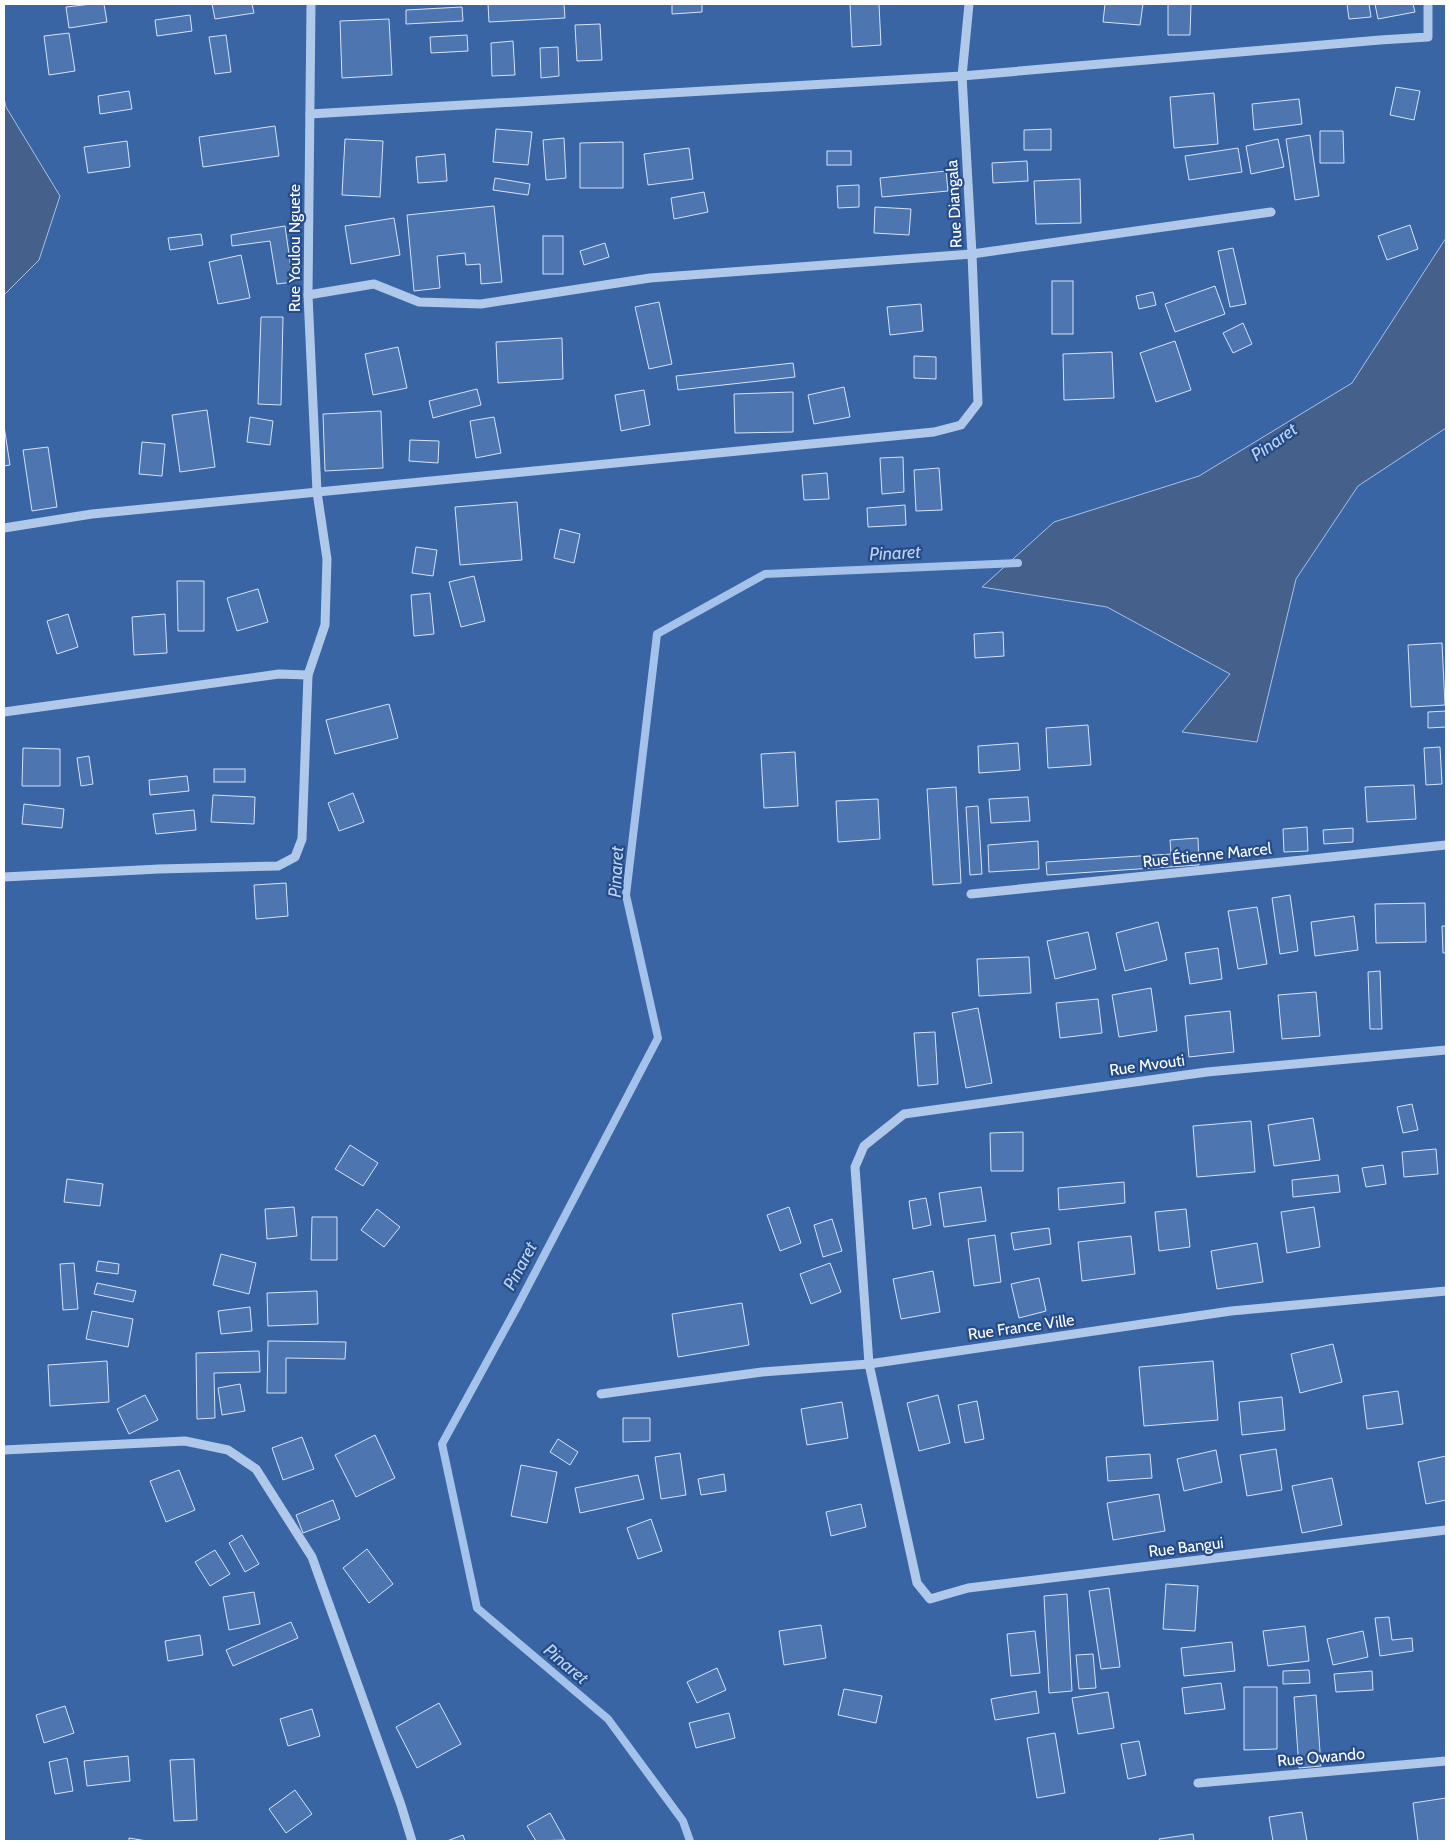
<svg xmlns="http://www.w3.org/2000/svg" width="1450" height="1845" font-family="Cabin,sans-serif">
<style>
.green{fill:#3965a4}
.water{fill:#44608b;stroke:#a5c2ea}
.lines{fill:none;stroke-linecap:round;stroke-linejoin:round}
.stream{stroke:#a5c2ea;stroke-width:8}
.building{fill:#4d75af;stroke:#d5e3f7}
.minor{stroke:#b0c8e9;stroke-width:9}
.labels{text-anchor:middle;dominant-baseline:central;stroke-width:4.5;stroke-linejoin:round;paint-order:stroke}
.street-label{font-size:16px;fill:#fff;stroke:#254c88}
.water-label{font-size:18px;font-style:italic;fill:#bcd2f0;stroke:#254c88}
</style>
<rect width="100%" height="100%" fill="#254c88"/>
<rect class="green" x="4" y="4" width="1442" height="1837"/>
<g class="water">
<polygon points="4,98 6,107 60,196 39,260 4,295"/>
<polygon points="1446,238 1446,428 1358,486 1296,579 1257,742 1182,732 1230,674 1107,607 982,587 1054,522 1199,476 1352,383"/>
</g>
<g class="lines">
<polyline class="stream" points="690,1841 683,1821 608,1719 477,1608 442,1444 517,1307 658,1038 626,895 657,634 765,574 1018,563"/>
</g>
<g class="building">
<polygon points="92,4 104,4 107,22 69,28 66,7"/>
<polygon points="212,4 252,4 254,13 215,19"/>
<polygon points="488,4 564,4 565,18 489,22"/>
<polygon points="672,4 702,4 702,12 672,14"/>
<polygon points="850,4 879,4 881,45 852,47"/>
<polygon points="1105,4 1143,4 1140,25 1103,22"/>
<polygon points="1168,4 1191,4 1190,35 1168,35"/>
<polygon points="1347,4 1369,4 1371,17 1349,19"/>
<polygon points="1375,4 1413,4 1415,12 1378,19"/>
<polygon points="462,7 463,21 406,24 406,10"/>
<polygon points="190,15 192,31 157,36 155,20"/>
<polygon points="389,19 392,75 342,78 340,21"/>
<polygon points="600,24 602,60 577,61 575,25"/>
<polygon points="69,33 75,71 49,75 44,36"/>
<polygon points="226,35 231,72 215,74 209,37"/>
<polygon points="467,35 468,51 431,53 430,37"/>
<polygon points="513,41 515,75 492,76 491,43"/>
<polygon points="558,47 559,76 541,78 540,48"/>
<polygon points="1396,87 1420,91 1414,120 1390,115"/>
<polygon points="129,91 132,109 100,114 98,96"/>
<polygon points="1214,93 1218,144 1174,148 1170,97"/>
<polygon points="1299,99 1302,124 1254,130 1252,104"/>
<polygon points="275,126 279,156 203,167 199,137"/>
<polygon points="496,129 532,132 528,165 493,162"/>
<polygon points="1051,129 1051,150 1024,150 1024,130"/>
<polygon points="1320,131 1343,131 1344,163 1320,163"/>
<polygon points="1310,135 1319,196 1295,200 1286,139"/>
<polygon points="564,138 566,178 546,180 543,140"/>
<polygon points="345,139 383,141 380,197 342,195"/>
<polygon points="1278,139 1284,167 1251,174 1246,146"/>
<polygon points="127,141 130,167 88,173 84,147"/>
<polygon points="623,142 623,188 580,188 580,143"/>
<polygon points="689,148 693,179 648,185 644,154"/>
<polygon points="1238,148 1242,172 1189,180 1185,156"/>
<rect x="827" y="151" width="24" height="14"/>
<polygon points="445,154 447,181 418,183 416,157"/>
<polygon points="1027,161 1028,181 993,183 992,163"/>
<polygon points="946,171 948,191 882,197 880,178"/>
<polygon points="495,178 530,184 528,195 493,190"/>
<polygon points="1080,179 1081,223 1036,224 1034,181"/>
<polygon points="859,185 859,207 838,208 837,186"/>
<polygon points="704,192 708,212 674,219 671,198"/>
<polygon points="494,206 502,282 481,284 480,264 466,265 465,253 437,256 440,288 414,291 407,215"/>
<polygon points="875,207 911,209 909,235 874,233"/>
<polygon points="394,218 400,255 351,264 345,226"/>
<polygon points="1410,225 1418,249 1387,260 1378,236"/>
<polygon points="285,226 293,282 277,284 270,241 232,246 231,235"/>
<polygon points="201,234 203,245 170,250 168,238"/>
<rect x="543" y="236" width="20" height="38"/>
<polygon points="605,243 609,257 584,265 580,251"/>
<polygon points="1233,248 1246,304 1230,307 1218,251"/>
<polygon points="241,255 250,298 218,304 209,262"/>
<rect x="1052" y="281" width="21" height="53"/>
<polygon points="1215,286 1225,314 1175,332 1165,304"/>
<polygon points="1153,292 1156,305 1139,309 1136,296"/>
<polygon points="659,302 672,364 649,369 635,307"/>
<polygon points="921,304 923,331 890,335 887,307"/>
<polygon points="261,317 283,317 281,405 258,404"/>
<polygon points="1243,323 1252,344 1233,353 1223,333"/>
<polygon points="562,338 563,379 498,383 496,342"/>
<polygon points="1175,341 1191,390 1156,402 1140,353"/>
<polygon points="398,347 407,388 373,395 365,354"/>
<polygon points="1112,352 1114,398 1064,400 1063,354"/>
<polygon points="914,356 936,357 936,379 914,378"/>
<polygon points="793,363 795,377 678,390 676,376"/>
<polygon points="844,387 850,417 814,424 808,395"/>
<polygon points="477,389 481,405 433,418 429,401"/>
<polygon points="644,390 650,425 621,431 615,395"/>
<polygon points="793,392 793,432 735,433 734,394"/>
<polygon points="207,410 215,467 180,472 172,415"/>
<polygon points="381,411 383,468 325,471 323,414"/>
<polygon points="250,417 273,421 270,445 247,442"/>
<polygon points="494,417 501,453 476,458 470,421"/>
<polygon points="4,426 10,465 4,466"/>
<polygon points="410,440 439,441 438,463 409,461"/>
<polygon points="142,442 165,444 162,476 139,474"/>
<polygon points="48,447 57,507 32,511 23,450"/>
<polygon points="903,457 904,492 882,494 880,458"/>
<polygon points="939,468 942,510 916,511 914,470"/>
<polygon points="827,473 829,499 804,500 802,475"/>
<polygon points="517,502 522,560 460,565 455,507"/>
<polygon points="905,505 906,525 868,527 867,508"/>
<polygon points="560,529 580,534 574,563 554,558"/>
<polygon points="416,547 437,550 433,576 412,573"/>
<polygon points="474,576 485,621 461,627 449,582"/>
<polygon points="177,581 204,581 204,631 178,631"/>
<polygon points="258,589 268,622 237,631 227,598"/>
<polygon points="430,593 434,634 414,636 411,595"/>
<polygon points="68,614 78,647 57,654 47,621"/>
<polygon points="165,614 167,653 134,655 132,617"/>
<polygon points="1003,632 1004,656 975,658 974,634"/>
<polygon points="1442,643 1445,705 1411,707 1408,645"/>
<polygon points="389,704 398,738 335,754 326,720"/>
<polygon points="1446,711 1446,727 1428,728 1428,712"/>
<polygon points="1088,725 1091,765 1048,768 1046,728"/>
<polygon points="1018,743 1020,770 979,773 978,746"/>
<polygon points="1440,747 1442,784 1426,785 1424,748"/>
<polygon points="23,748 60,749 60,786 22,786"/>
<polygon points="795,752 798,806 764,808 761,754"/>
<polygon points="89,756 93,784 81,786 77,758"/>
<rect x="214" y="769" width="31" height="13"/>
<polygon points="187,776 189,791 150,795 149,780"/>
<polygon points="1414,785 1416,819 1367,822 1365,787"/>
<polygon points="956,787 961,883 933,885 927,789"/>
<polygon points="353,793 364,822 339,831 328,803"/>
<polygon points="213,795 255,797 254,824 211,822"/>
<polygon points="1028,797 1030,821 991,823 989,799"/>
<polygon points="878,799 880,839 838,842 836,801"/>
<polygon points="24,804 64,809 62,828 22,824"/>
<polygon points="978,806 982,874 970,875 966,807"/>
<polygon points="194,810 196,830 156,834 153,814"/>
<polygon points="1307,827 1308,851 1284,852 1283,829"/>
<polygon points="1353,828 1353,842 1324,844 1323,830"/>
<polygon points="1198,838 1199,865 1047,875 1046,862 1171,854 1170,840"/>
<polygon points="1038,841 1039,869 989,872 988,845"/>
<polygon points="286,883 288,916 256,919 254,885"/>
<polygon points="1290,895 1298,951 1280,954 1272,898"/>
<polygon points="1425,903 1426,942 1376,943 1375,904"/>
<polygon points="1257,907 1267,964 1238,969 1228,911"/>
<polygon points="1354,916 1358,950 1315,956 1311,922"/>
<polygon points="1158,922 1167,960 1125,971 1116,933"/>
<polygon points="1442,926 1446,926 1446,953 1443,953"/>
<polygon points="1088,932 1096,969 1055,979 1047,941"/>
<polygon points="1218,948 1222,979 1190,984 1185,953"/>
<polygon points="1029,957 1031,993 979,996 977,959"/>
<polygon points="1380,971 1382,1029 1370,1029 1368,972"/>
<polygon points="1151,988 1157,1031 1119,1037 1112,995"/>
<polygon points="1316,992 1320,1036 1282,1039 1278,995"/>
<polygon points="1098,999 1102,1033 1060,1038 1056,1003"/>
<polygon points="978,1008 992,1083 966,1088 952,1013"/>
<polygon points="1230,1011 1234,1052 1189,1057 1185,1016"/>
<polygon points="935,1032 938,1084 918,1086 914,1033"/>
<polygon points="1412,1104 1418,1130 1403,1133 1397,1107"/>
<polygon points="1313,1118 1320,1160 1274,1166 1268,1125"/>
<polygon points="1251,1121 1255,1172 1197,1177 1193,1126"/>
<polygon points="1023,1132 1023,1171 991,1171 990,1133"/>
<polygon points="350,1145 378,1163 363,1186 335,1169"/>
<polygon points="1436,1149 1438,1174 1404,1177 1402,1152"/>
<polygon points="1383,1165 1386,1184 1366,1187 1362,1168"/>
<polygon points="1338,1175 1340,1192 1293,1197 1292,1180"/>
<polygon points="67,1179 103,1184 100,1206 64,1202"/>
<polygon points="1124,1182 1125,1203 1059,1210 1058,1188"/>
<polygon points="981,1187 986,1221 944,1227 939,1193"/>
<polygon points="926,1198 931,1225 913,1229 909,1201"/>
<polygon points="294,1207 297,1236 267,1239 265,1209"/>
<polygon points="789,1207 801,1243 780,1251 767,1215"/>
<polygon points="1314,1207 1320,1247 1287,1253 1281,1212"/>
<polygon points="377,1209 400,1227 384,1247 361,1230"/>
<polygon points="1186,1209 1190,1247 1159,1251 1155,1212"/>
<polygon points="312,1217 337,1217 337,1260 311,1260"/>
<polygon points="832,1219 842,1251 823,1257 814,1225"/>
<polygon points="1049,1228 1051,1244 1014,1250 1011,1233"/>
<polygon points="995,1235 1001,1282 974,1286 968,1239"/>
<polygon points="1131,1236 1135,1274 1082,1281 1078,1242"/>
<polygon points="1257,1243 1263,1282 1217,1289 1211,1251"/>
<polygon points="221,1254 256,1263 249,1294 213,1285"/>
<polygon points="98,1261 119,1264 118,1274 96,1271"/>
<polygon points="74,1263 78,1309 63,1310 60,1264"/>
<polygon points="830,1263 841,1292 811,1304 800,1274"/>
<polygon points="933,1271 940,1312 901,1319 893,1279"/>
<polygon points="1039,1278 1046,1311 1019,1318 1011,1284"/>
<polygon points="97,1283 136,1291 133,1302 94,1294"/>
<polygon points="317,1291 318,1324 268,1326 267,1293"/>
<polygon points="742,1303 749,1345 678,1357 672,1314"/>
<polygon points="250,1307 252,1331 221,1334 218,1311"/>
<polygon points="92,1311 133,1319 128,1347 86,1339"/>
<polygon points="268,1341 346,1342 345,1359 286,1358 286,1393 267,1393"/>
<polygon points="1333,1344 1342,1382 1300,1393 1291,1354"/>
<polygon points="259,1351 260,1372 214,1373 215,1418 197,1419 196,1353"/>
<polygon points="107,1361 109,1402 50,1406 48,1365"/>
<polygon points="1213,1361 1218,1420 1144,1426 1139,1367"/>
<polygon points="240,1384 245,1411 222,1415 218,1388"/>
<polygon points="1398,1391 1403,1424 1367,1429 1363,1396"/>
<polygon points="145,1395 158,1420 129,1434 117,1409"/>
<polygon points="938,1395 950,1443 919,1451 907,1403"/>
<polygon points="1282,1397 1285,1430 1242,1435 1239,1402"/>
<polygon points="977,1401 984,1439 965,1443 958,1405"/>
<polygon points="842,1402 848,1438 807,1445 801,1409"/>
<polygon points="623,1418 650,1418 650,1441 623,1442"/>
<polygon points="375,1435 395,1478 356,1497 335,1455"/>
<polygon points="302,1437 314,1469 283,1480 272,1448"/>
<polygon points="558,1439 578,1452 570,1465 550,1452"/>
<polygon points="1276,1449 1282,1490 1247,1496 1240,1455"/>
<polygon points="1216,1450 1222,1482 1184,1491 1177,1459"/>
<polygon points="680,1453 686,1495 661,1499 655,1457"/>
<polygon points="1150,1454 1152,1478 1108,1481 1106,1457"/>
<polygon points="1446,1456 1446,1500 1426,1504 1418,1462"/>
<polygon points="521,1465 557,1472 547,1523 511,1516"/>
<polygon points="179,1470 195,1510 166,1522 150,1481"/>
<polygon points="724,1474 726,1491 701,1495 698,1479"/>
<polygon points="638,1475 644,1499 580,1513 575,1488"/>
<polygon points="1332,1478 1342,1525 1302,1533 1292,1486"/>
<polygon points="1159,1494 1165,1531 1113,1540 1107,1503"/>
<polygon points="333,1500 340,1519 303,1533 296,1515"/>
<polygon points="861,1504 866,1527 831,1536 826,1512"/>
<polygon points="651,1519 662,1551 638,1559 627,1528"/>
<polygon points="242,1535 259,1564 245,1572 229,1543"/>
<polygon points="367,1549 393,1584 369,1603 343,1568"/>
<polygon points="215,1550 230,1574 210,1586 195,1562"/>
<polygon points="1166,1584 1198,1586 1195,1631 1163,1629"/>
<polygon points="1109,1588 1120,1667 1101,1669 1089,1591"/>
<polygon points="254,1592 260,1624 229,1630 223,1597"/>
<polygon points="1067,1594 1072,1691 1049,1693 1044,1596"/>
<polygon points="1389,1617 1392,1640 1412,1638 1413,1651 1380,1656 1375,1618"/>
<polygon points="291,1622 298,1638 233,1666 226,1650"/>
<polygon points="821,1625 826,1658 784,1665 779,1631"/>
<polygon points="1305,1626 1309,1661 1268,1666 1263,1631"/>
<polygon points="1035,1631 1040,1673 1011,1676 1007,1634"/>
<polygon points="1363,1631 1368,1657 1333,1665 1327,1639"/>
<polygon points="200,1635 203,1655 168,1661 165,1641"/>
<polygon points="1232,1642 1235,1671 1184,1676 1181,1648"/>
<polygon points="1093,1654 1096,1688 1079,1689 1076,1655"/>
<polygon points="717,1668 726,1690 697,1703 687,1682"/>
<polygon points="1309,1670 1310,1683 1283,1684 1283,1671"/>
<polygon points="1372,1671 1373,1690 1336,1692 1334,1674"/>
<polygon points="1221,1683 1225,1709 1185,1714 1182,1688"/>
<polygon points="1244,1687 1277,1687 1277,1749 1244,1750"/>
<polygon points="844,1689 882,1696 876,1723 838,1715"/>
<polygon points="1036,1691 1039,1713 995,1720 991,1699"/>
<polygon points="1108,1692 1114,1728 1078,1734 1072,1698"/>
<polygon points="1316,1695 1321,1766 1299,1768 1294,1697"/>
<polygon points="439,1703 461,1744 417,1768 396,1727"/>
<polygon points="65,1706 74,1733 44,1743 36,1715"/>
<polygon points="312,1709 320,1736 288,1746 280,1719"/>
<polygon points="729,1713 735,1738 696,1748 689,1723"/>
<polygon points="1055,1733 1065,1793 1037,1798 1027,1738"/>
<polygon points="1139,1741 1146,1775 1128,1779 1121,1744"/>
<polygon points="128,1756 130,1781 87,1786 84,1761"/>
<polygon points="67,1758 73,1791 55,1794 49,1762"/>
<polygon points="194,1759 197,1820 174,1821 170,1760"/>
<polygon points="295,1790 312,1814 286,1833 269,1809"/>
<polygon points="1446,1798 1446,1841 1418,1841 1413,1803"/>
<polygon points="1302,1812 1307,1841 1273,1841 1269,1817"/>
<polygon points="550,1813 565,1840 536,1841 527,1826"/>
<polygon points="1193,1834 1194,1841 1160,1841 1159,1839"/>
<polygon points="463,1835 465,1841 447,1841"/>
<polygon points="129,1838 147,1841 129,1841"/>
</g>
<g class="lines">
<g class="minor">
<polyline points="310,114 962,76 1380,40 1428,37 1428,4"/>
<polyline points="308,295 374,284 419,302 481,304 650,278 972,254 1271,212"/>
<polyline points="4,528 92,514 934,432 961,425 978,403 972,254 962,76 969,4"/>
<polyline points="4,712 279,674 308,675"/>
<polyline points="4,877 159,869 278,866 295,857 302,839 308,675 325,625 327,559 317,492 308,295 311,4"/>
<polyline points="971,894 1446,845"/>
<polyline points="1446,1050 1207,1072 904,1114 864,1146 855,1167 869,1364 917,1583 930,1599 968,1588 1446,1530"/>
<polyline points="601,1394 762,1372 869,1364 1231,1311 1446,1291"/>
<polyline points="4,1450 185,1441 228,1450 256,1469 312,1557 401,1805 412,1841"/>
<polyline points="1198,1783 1446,1761"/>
</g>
</g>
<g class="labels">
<g class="street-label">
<text transform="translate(954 204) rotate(-93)">Rue Diangala</text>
<text transform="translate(294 248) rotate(-90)">Rue Youlou Nguete</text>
<text transform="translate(1207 855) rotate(-6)">Rue Étienne Marcel</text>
<text transform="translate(1147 1065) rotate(-8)">Rue Mvouti</text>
<text transform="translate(1021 1327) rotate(-8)">Rue France Ville</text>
<text transform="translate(1186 1547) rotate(-7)">Rue Bangui</text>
<text transform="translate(1321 1757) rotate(-5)">Rue Owando</text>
</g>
<g class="water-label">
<text transform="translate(1274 442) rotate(-35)">Pinaret</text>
<text transform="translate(895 553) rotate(-3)">Pinaret</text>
<text transform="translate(616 872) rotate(-87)">Pinaret</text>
<text transform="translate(520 1266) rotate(-62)">Pinaret</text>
<text transform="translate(566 1664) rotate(40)">Pinaret</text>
</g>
</g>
<rect width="1450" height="1845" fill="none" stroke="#ffffff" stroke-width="10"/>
</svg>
